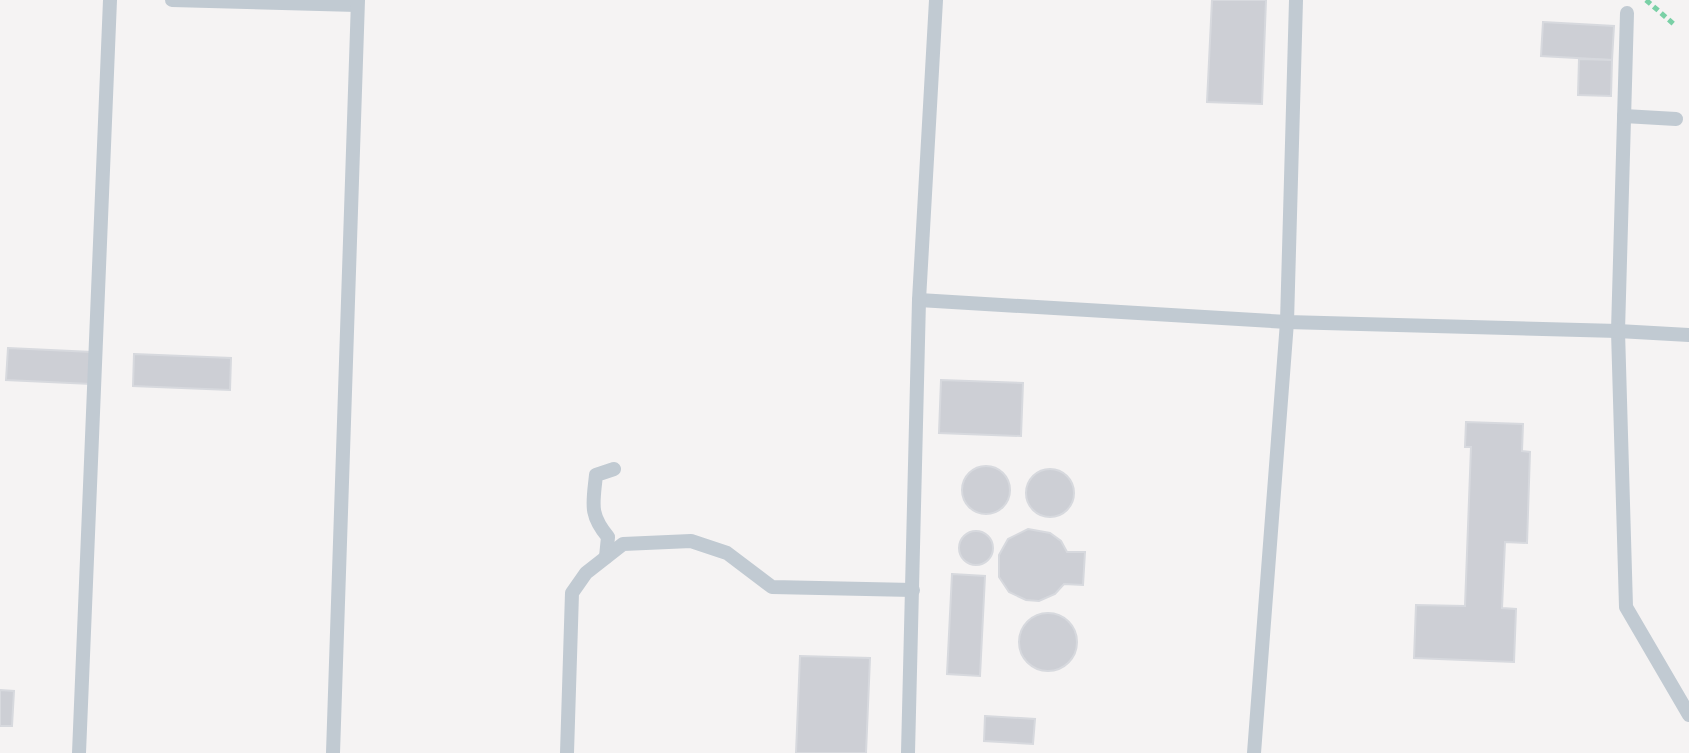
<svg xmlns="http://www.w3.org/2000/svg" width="1689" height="753" font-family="Barlow,sans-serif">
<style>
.building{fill:#cdcfd5;stroke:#d7d9de;stroke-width:2}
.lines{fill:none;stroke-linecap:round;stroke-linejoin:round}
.path{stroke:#7ad0a6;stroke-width:5;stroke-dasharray:6 4;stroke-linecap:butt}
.lane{stroke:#c1cad2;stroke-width:14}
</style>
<rect width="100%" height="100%" fill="#f5f3f3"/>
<g class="building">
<polygon points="1212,0 1266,0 1262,104 1207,102"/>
<polygon points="1543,22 1614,26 1612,60 1541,56"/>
<polygon points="1579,59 1612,60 1611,96 1578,95"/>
<polygon points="8,348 92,352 91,384 6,380"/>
<polygon points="134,354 231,358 230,390 133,386"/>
<polygon points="941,380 1023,383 1021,436 939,433"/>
<polygon points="1466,422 1523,424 1522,451 1530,452 1527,543 1505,542 1502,608 1516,609 1514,662 1414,658 1416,605 1465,606 1471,447 1465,447"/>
<circle cx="986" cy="490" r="24"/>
<circle cx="1050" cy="493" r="24"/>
<polygon points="1028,529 1050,533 1061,541 1067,552 1085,552 1083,585 1064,584 1055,594 1039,601 1026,600 1009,592 999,577 999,555 1008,539"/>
<circle cx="976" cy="548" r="17"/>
<polygon points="952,574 985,576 980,676 947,674"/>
<circle cx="1048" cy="642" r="29"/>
<polygon points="800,656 870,658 866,753 796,753"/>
<polygon points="0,690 14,691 12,726 0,726"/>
<polygon points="985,716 1035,719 1033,744 984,741"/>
</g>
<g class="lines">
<polyline class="path" points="1646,0 1676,26"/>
<g class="lane">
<polyline points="172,0 357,5"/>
<polyline points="1627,13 1618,331 1626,607 1689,715"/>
<polyline points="1624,116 1676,119"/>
<polyline points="919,300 1287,322 1618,331 1689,335"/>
<path d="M606,557l2,-20c-19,-23 -15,-33 -12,-62l18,-6"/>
<polyline points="79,753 110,0"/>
<polyline points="333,753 358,0"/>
<polyline points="567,753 572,593 586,573 623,544 691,541 727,553 772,587 913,590"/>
<polyline points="908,753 919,300 936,0"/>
<polyline points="1254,753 1287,322 1296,0"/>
</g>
</g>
</svg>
